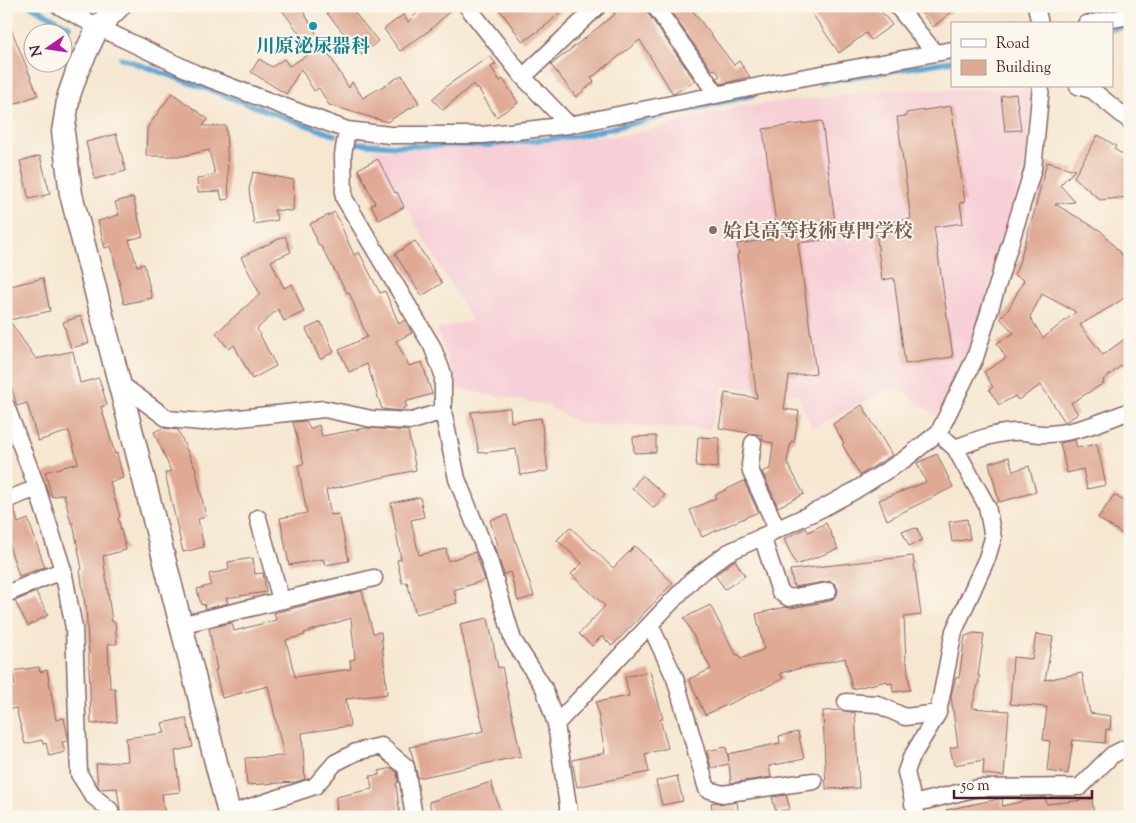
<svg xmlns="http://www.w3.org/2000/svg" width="1136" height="823" font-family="'Sorts Mill Goudy','Noto Serif JP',serif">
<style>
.built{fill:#f6cfd7}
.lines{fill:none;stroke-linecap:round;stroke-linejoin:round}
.stream{stroke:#5fa7d6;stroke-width:5.5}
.building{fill:#dfa994;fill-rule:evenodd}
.street-casing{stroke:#866565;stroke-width:19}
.secondary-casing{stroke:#866565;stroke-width:25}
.street{stroke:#fff;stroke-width:16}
.secondary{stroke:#fff;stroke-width:22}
.culture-dot{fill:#0f9aa8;stroke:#fbf7ec;stroke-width:2}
.education-dot{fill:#8d6e63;stroke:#fbf7ec;stroke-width:2}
.labels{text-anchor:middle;stroke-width:4;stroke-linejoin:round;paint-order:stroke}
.culture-label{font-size:19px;font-weight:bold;fill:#0d838f;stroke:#fbf7ec}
.education-label{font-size:19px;font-weight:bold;fill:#785e54;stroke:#fbf7ec;text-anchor:start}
</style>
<rect width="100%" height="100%" fill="#fbf7ec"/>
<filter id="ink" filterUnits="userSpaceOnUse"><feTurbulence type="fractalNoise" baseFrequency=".02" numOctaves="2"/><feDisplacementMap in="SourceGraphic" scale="10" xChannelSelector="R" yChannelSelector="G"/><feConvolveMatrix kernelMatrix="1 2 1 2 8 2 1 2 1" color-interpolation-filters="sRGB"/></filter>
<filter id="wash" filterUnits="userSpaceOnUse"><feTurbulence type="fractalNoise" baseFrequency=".0096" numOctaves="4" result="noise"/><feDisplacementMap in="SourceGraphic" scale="20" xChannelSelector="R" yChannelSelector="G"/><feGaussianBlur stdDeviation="1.12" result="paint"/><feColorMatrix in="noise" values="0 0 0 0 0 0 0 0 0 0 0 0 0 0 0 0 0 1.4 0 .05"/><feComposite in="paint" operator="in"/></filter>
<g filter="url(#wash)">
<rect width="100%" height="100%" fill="#f6e7d1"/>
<!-- built -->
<path class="built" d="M1033,89L1024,167L974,341L954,390L936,416L895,386L812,429L798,395L723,386L710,429L579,424L548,405L458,389L437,329L472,321L373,150L475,148L627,135L744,106L892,90Z"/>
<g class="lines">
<!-- stream -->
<path class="stream" d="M31,6L70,27
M1112,29L1130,26
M121,58L334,135
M821,82L952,61
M354,143L397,146L488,145L578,136L753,95"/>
</g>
<g id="blocks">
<!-- building -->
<path class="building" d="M279,6H300L349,88L352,82L363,98L402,75L419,103L387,122L329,105L319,88L314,91L301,69L286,94L251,72L259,59L272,67L284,59L289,66L313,52Z
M321,6H349L378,41L362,55Z
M424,6H455L430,30L400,51L384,29L403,15L408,22Z
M497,6H566L549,23L523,42Z
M610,6H645L647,12L695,81L673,94L640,40L591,78L594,82L576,97L551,65L615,14Z
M667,6H689L734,65L739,61L750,77L721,84L717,78L720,76L715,69L712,70Z
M807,6H877L892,25L871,40L866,33L839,53Z
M916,6H959L933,27Z
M7,19L38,95L12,105L6,91Z
M490,56L496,64L491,67L500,81L503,79L518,103L496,117L478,88L476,89L473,84L443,110L432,99L448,85Z
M172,93L208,119L203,126H226L229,199L222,200L220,191L198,192L197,179L215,174L209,150L183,156H146L147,128Z
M1016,94L1021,130L1005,131L1001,96Z
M951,106L965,202L960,203L963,223L934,227L953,357L905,364L894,278L882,280L875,224L911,219L897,117L907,116L906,113Z
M822,121L837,238L798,243L816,373L789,376L784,409L799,411L794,442L791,441L787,462L804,494L778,507L762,472L770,469L773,443L763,441L762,435L719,428L725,393L757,398L737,255L739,254L737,244L778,238L763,129Z
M116,134L126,171L95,179L86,142Z
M1098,135L1116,146L1114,149L1130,159V197L1100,200L1074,177Z
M40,156L50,194L29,199L20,161Z
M378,159L395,193L397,192L404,207L379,220L371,205L375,203L358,169Z
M1047,162L1075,170L1060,185L1075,202L1055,204L1101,231L1130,264V271L1124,276L1130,284V292L1120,301L1080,325L1103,355L1130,335V359L1103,380L1104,383L1071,403L1078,414L1065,422L1041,385L1018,400L1015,396L999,405L989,389L993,387L984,372L1006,358L997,343L1014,333L1000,318L1008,310L1024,280L1014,275L1018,266L1034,213ZM1042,294L1076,312L1043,338L1030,317Z
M253,172L294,180L293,211L274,210L278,220L254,224L249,190Z
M133,197L143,236L129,240L137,266L144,264L152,298L124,304L111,246L105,248L98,221L119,215L115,202Z
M335,212L354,255L359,252L380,293L385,291L399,324L405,320L412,333L396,341L409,366L422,362L432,394L405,402L407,407L403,408V411L382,409L367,364L349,372L339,350L367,337L349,292L347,293L321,246H319L310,224Z
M285,236L291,252L271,261L284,288L292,284L304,312L284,321L278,309L257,329L276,366L252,379L234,345L229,349L216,333L260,294L241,257Z
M415,241L442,283L422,296L395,254Z
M43,278L50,311L9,320L36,359L73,351L80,383L99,378L107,405L101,407L115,454L117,453L123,478L110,482L120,517L118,518L126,550L103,556L112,622H115L117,644H108L110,688H115L117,722L91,724L89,658L86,605H85L80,570L82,569L73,523H71L64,494L52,497L45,472L78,463L69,431L38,441L27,403L17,406L6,370V287Z
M81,316L89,343L71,348L63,322Z
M321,322L334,352L320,359L306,329Z
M862,405L892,455L860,475L842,444L844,443L833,424Z
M510,408L511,422L541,418L548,471L520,475L516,449L479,453L471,412Z
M306,421L310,429L319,425L322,436L366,428L408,431L416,470L326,490L331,515L339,514L349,561L325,565L323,559L289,565L280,518L307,513L298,465L304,464L293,422Z
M163,428L178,430L194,466H195L206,517L198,519L204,547L183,552L165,473L171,471L154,432Z
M656,436V452L634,453L633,437Z
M698,437L719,438L718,468L696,466Z
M1075,440L1077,448L1097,444L1106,485L1087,489L1083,469L1067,473L1060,443Z
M937,454L953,487L887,520L879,500L926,482L917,463Z
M1009,457L1013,471L1029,466L1036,492L999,502L989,463Z
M642,475L665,495L654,508L632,488Z
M744,481L758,512L702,537L690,510L716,498L715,495Z
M1114,495L1130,505V539L1098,518Z
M420,497L424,517L411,520L419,555L446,549L448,561L475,552L485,580L454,590L457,603L416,614L407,582L402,583L397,560L401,559L391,503Z
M14,508L18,523L28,519L45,567L19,576L6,536V510Z
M507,515L534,596L518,601L510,572L504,574L494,546L498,545L490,520Z
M967,519L970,539L952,542L949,522Z
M826,523L838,549L796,565L784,539L806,528L808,532Z
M570,527L613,568L635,546L673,583L612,646L602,636L592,646L579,634L605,606L571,574L582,563L557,540Z
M917,528L922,540L909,546L902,531Z
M913,556L921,615L904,617L906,662H907L910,690L893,692L892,683L888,684L887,681L852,689L845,658L780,673L783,679L705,715L689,679L711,669L684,618L710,605L736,655L738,654L741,659L764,649L756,614L785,607L791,608L830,601L837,595L838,589L835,584L831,581L794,587L790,570Z
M253,558L255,574L263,573L266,592L226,598L228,603L205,609L204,604L201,605L197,589L211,585L209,574L229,570L228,562Z
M735,560L745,576L725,589L715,575Z
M362,591L373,633L381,632L387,694L346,699L350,726L302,733L305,779L296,782L247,785L245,758L284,756L268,686L222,698L215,670H217L209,628L232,623L234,631L276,620L274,613ZM351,618L355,659L350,660L351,669L295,677L286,640L305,635L304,633Z
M36,592L48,615L28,626L15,601Z
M488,618L498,668L502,667L521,756L418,778L410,747L484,731L460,624Z
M974,633L984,634L978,676H980L972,708L1009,711L1004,776L983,774L984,760L954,765L950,748L958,746L951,697L956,677L959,678L965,636Z
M1036,634L1053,637L1045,680L1082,673L1090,713L1111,716L1110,730L1106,729L1105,743L1073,740L1068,774L1047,771L1050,741L1043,740L1047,707L1010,704L1013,657L1032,659Z
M39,667L40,672L47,670L56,720L64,718L68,737V741L62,742L65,752L49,756L46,743L43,744L42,740L25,744L16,708L6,710V687L15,685L12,671Z
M650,671L663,719H660L668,748L645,754L649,772L577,787L572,760L605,753L596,702L629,696L625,677Z
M841,710L855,713L859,788L826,789L823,711Z
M186,718L193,747L175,751L180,792L162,794L165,817H121L117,788L101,789L98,786L96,764L128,761L126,738L165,733L162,723Z
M798,732L804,759L769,766L771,777L731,783L729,764L711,768L707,751L726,747L729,761L728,754L780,743L779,736Z
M392,768L397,772L398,782L396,784L400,817H337L336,797L372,789L370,776L379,775V771Z
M677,776L683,801L662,805L656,781Z
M491,782L502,817H433L429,802Z
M786,795L790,809L776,812L772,797Z
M1045,797L1047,804L1092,799L1094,817H947L946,810L1003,798L1002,806Z
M715,802L723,804L737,802L739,817H713L711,803Z"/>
</g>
</g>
<g filter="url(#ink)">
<use href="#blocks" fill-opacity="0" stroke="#866565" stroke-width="1"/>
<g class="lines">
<!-- street casing -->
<g class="street-casing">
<path id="street" d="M59,6L98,27L199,75L347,130L390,135H483L569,125L784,81L952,50
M467,6L523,77L569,125
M655,6L717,95
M897,6L935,53
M1036,6L1040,24
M1086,24L1130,16
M523,77L598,6
M1078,86L1092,90L1130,121
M347,130L343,155L344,198L432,346L443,374V411L457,479L489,560L513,640L544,688L556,724
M119,383L168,419L202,422L324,409L372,419L412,421L443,411
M6,406L36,485L63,570L74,628L79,774L93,796L110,810L111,817
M947,441L955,448C974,441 994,433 1014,432C1026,431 1037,435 1049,434C1076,433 1104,421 1130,411
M753,443L750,465L751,472L777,529
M6,500L37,488
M258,518L281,600
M762,536L780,592L789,598L828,591
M6,594L63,570
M180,625L374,578
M650,625L675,678L707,789L722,794L814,781
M846,702L877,704L905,717L938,713
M913,804L978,788L1080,787L1112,755L1130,746
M229,814L315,786L335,763L356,752L381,746L406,767L414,817
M568,817V806L556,724L693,579L727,553L821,509L854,491L905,459L939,432L975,358L1033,169L1041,86
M917,817L906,772L911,758L938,713L954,631L987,558L993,538L987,506L955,448"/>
</g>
<!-- secondary casing -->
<g class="secondary-casing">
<path id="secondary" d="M119,6L98,27L78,69L69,95L63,132L71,194L230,817"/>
</g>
<!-- street -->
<use href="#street" class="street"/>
<!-- secondary -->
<use href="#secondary" class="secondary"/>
</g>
</g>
<!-- markers -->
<circle class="culture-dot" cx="313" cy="26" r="5"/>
<circle class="education-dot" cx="713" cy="230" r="5"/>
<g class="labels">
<!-- culture labels -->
<g class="culture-label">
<text x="313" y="52">川原泌尿器科</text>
</g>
<!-- education labels -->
<g class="education-label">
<text x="723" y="237">姶良高等技術専門学校</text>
</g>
</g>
<!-- margin -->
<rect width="1136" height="823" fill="none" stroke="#fbf7ec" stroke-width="25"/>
<!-- legend -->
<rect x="951" y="22" width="162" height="65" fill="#fbf7ec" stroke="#b4a19f"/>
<rect x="961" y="39" width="25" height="8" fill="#ffffff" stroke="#b4a19f"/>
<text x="996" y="48" font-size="15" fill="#4a1f2b">Road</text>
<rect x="961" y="60" width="25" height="15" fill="#dfa994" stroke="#b4a19f"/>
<text x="996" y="72" font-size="15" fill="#4a1f2b">Building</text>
<!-- north arrow -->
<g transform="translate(48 48) rotate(257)"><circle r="24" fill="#fbf7ec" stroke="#b4a19f"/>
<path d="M0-4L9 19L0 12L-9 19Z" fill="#b5179e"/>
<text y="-8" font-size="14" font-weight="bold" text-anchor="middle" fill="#4a1f2b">N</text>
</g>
<!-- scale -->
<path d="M954 790v8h138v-8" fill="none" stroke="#4a1f2b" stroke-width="2.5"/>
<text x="961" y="790" font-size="15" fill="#4a1f2b" stroke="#fbf7ec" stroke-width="4" paint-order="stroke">50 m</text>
</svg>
